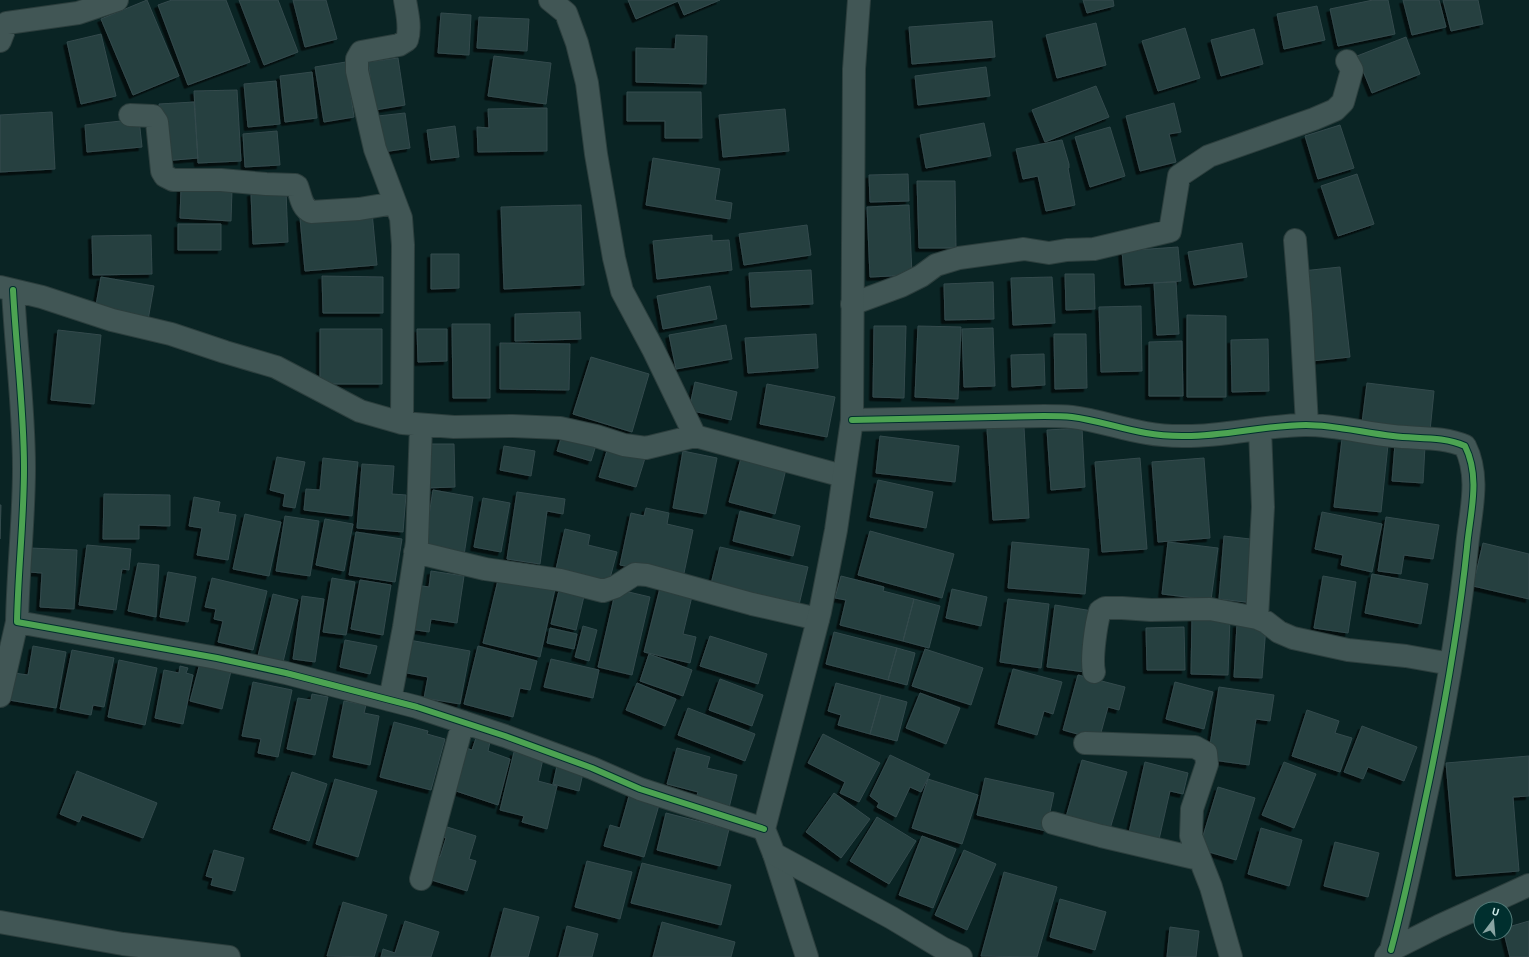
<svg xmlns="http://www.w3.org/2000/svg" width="1529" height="957" font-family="'Alegreya Sans',sans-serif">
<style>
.building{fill:#263f41;stroke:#344a4c;filter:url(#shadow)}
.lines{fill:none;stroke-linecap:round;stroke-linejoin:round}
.minor-casing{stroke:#2c3e3d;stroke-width:24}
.tertiary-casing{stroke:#2c3e3d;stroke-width:24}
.minor{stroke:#415655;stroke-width:22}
.tertiary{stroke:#415655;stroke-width:22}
.cycleway-casing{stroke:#002f2e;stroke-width:8}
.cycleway{stroke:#4ca352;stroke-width:6}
</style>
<defs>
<filter id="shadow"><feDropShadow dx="-3.5" dy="3.5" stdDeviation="0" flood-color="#0009"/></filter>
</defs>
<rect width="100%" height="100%" fill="#0a2424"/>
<!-- building -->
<path class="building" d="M147,0L179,76L133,95L101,19Z
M172,0H226L250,62L188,85L158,5Z
M239,0H278L298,52L264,65Z
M293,0H326L337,39L305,47Z
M628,0H720L684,15L678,1L636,19Z
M1083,0H1113L1114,6L1087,13Z
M1373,0H1388L1395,34L1338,46L1330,9Z
M1403,0H1439L1446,27L1412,35Z
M1443,0H1478L1483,24L1451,31Z
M1317,6L1325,40L1284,49L1277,14Z
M441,13L471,15L469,55L438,53Z
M479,17L529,19L527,51L477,48Z
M992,21L995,57L912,64L909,27Z
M1096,23L1106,65L1057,78L1046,35Z
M1185,28L1200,78L1158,91L1142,41Z
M1254,29L1263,64L1221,76L1211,40Z
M101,34L116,96L81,104L67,42Z
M676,35L707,36L706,84L636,82V48L675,49Z
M1406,37L1420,74L1372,93L1357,56Z
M494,56L551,63L546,104L488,96Z
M398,58L405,105L375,110L368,62Z
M346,62L354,117L324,122L315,67Z
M986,67L990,96L918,105L915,76Z
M312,72L317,118L285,122L280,76Z
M276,81L280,124L248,127L244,84Z
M1096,86L1109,117L1045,142L1032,110Z
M237,90L241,161L198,163L194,91Z
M627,92H701L702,138H665V121H627Z
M194,102L198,158L163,161L159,104Z
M1174,103L1181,132L1169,134L1176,162L1140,171L1126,116Z
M547,108V151L478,152L477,127L489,128L488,109Z
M785,109L789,151L723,157L719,115Z
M52,112L55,169L0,172V115Z
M405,113L410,148L383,152L378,116Z
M139,119L142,147L87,152L85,125Z
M984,123L991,156L926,168L920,135Z
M1340,125L1354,168L1318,179L1305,136Z
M455,126L459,157L431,160L427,130Z
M1110,127L1125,176L1090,187L1075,137Z
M277,131L280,165L245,167L243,134Z
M1062,140L1069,164V168H1068L1075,205L1046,211L1038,176L1023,179L1016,149Z
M653,158L720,169L715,200L732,203L730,219L646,205Z
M908,174L909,201L870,202L869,175Z
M1357,174L1374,224L1338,236L1321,186Z
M917,181H955L956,248H919Z
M181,188L232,190L231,221L180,218Z
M286,191L288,242L253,244L251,193Z
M581,205L584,285L504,289L501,207Z
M909,205L912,275L870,277L867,207Z
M372,212L377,265L305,271L300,218Z
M178,224H221V250H178Z
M807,225L811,255L744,265L739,234Z
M151,235L152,274L93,275L92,236Z
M712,235V241L729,240L732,270L657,279L653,241Z
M1242,243L1247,277L1194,285L1188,252Z
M1178,247L1181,281L1125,285L1122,251Z
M431,254H459V288L431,289Z
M1340,267L1350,357L1312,361L1302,271Z
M811,270L813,304L751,307L749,273Z
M1065,274H1094L1095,309L1066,310Z
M322,276L383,277V313H323Z
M101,277L154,286L148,320L95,311Z
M1052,277L1055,323L1013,325L1011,278Z
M993,282L994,319L945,320L944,284Z
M1176,282L1179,334L1157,335L1154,283Z
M710,286L717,319L663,329L657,296Z
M1141,306L1142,371L1101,372L1099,307Z
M580,312L581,339L515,341V314Z
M1187,315L1226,316V397H1187Z
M452,324H490V398H453Z
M726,325L732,359L676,369L669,335Z
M874,326H906L904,398L873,397Z
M918,326L961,327L958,399L915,397Z
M993,328L995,386L964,387L962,329Z
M320,329H382V384H320Z
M417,329H447V361L418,362Z
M58,330L101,335L94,404L51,400Z
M816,334L818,368L748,373L745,338Z
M1054,334H1086L1087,388L1055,389Z
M1268,339L1269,391L1232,392L1231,340Z
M1182,341L1183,396H1149V342Z
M500,343L570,344L569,390L500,389Z
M1044,354L1045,385L1012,387L1011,355Z
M591,357L649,374L632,432L573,414Z
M695,382L737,392L731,420L689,410Z
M1367,383L1434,391L1430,431L1362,423Z
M767,384L835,397L827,437L760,424Z
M1024,427L1029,518L993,520L987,429Z
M1082,428L1085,487L1051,490L1047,430Z
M563,432L597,442L591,461L557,451Z
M880,436L959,446L955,482L876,473Z
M1342,439L1388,445L1381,512L1334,507Z
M424,444H454L455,487L425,488Z
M609,444L646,455L636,487L599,477Z
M1395,444L1425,446L1423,483L1392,481Z
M504,446L535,451L531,476L500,470Z
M683,451L717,458L706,514L673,508Z
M277,457L305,462L295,508L283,506L285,494L270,490Z
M323,458L358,462L352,516L304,510L306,489L320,490Z
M741,458L786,469L775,514L729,502Z
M1140,458L1147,549L1102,552L1095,462Z
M1204,458L1210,538L1158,542L1152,462Z
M362,464L394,466L392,494L406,495L403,532L357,528Z
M878,480L933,492L926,528L870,517Z
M433,490L473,497L464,555L424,548Z
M517,492L565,499L563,514L547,511L540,564L507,559Z
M104,494L170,495V526L139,525V539H103Z
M194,497L220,502L218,512L236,515L228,560L197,555L202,528L189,526Z
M483,498L510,503L501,552L474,547Z
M0,505H1L0,539Z
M646,508L669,513L667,524L693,530L683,578L620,565L631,513L644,516Z
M740,511L800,526L793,556L733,541Z
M1322,512L1382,524L1372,572L1341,565L1343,555L1315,549Z
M245,514L281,522L269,576L233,569Z
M285,516L319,521L310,576L276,571Z
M1386,517L1439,525L1433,559L1404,555L1401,574L1378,571Z
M325,519L353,524L344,571L316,565Z
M565,529L590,535L588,545L617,552L609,582L556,569Z
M870,531L954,554L942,598L858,575Z
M356,532L402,539L395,582L349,575Z
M1224,536L1259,540L1254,603L1219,599Z
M1012,542L1089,549L1085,594L1008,588Z
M1168,542L1218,548L1211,600L1162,594Z
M1483,543L1529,554V599L1473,586Z
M87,545L131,549L129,570L122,569L116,610L79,605Z
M720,547L808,567L798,609L710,588Z
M30,548L77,550L74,609L40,607L42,573L29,572Z
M138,563L159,565L156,617L128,611Z
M431,571L464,576L457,623L431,619L429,632L410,629L416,585L429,587Z
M168,572L196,577L188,622L160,617Z
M1372,574L1428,584L1421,624L1365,613Z
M499,576L555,589L540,657L483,643Z
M841,576L884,587L883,591L914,599L903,641L840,625L846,600L835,598Z
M1323,576L1356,582L1348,633L1314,628Z
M212,578L267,591L253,650L218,642L223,621L214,619L216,609L205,607Z
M332,578L355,582L346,635L323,632Z
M360,580L391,585L383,635L351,629Z
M661,584L693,592L683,634L696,637L690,663L644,652Z
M560,586L585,592L576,630L551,624Z
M616,589L650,597L632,675L598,667Z
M952,589L987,597L981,626L946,618Z
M273,594L298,600L283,662L258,656Z
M302,596L324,599L315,662L293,659Z
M914,599L940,606L929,648L903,641Z
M1008,599L1049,604L1041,668L1000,662Z
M1055,605L1093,611L1085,672L1047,667Z
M1192,617L1230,618L1228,675L1191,674Z
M1237,624L1266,626L1262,678L1234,677Z
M583,626L597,630L589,661L575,657Z
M1184,627L1185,670H1147L1146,628Z
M550,628L577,634L574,649L547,643Z
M834,632L897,648L888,680L826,664Z
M710,636L767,654L758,684L700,666Z
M345,640L377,646L370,674L340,667Z
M409,640L470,651L460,704L424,698L428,677L402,672Z
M33,646L66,652L56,708L9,700L14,673L28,675Z
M478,646L537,661L530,690L520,688L513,717L464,704Z
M897,648L915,653L907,685L888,680Z
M925,649L983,668L971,705L912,686Z
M72,650L114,658L104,707L93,705L91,715L60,709Z
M649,654L692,670L683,696L640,681Z
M551,659L599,670L593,698L544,687Z
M119,660L157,668L145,725L108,717Z
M200,663L231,671L222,709L190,701Z
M180,666L188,668L186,673L193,675L183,724L155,718L164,670L179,673Z
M1013,669L1062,682L1053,714L1044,711L1037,735L998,724Z
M1078,675L1125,687L1119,710L1108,707L1099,740L1063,730Z
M720,679L763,695L752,726L709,710Z
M253,682L292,690L278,757L258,753L261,739L242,736Z
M1175,682L1213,692L1204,729L1166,719Z
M637,683L676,699L665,726L626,710Z
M836,683L881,695L870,734L838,725L841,715L828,711Z
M1219,687L1274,695L1270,721L1256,719L1249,765L1213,760L1215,746L1210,745Z
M920,693L960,708L946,744L906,728Z
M312,694L328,697L315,755L287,749L298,698L311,700Z
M881,695L907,702L897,741L870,734Z
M344,701L366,705L364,713L379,716L370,765L333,757Z
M688,708L755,734L745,761L678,735Z
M1307,710L1339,721L1335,733L1352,738L1340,772L1292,756Z
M394,722L428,731L427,734L445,739L431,790L380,777Z
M1362,726L1417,747L1404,781L1368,767L1363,779L1344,772Z
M823,734L880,763L859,802L840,793L845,782L808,763Z
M476,738L490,742L488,751L510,759L498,805L450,789L466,748L472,750Z
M677,748L710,757L707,768L737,775L729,808L696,799L698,792L667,784Z
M514,752L543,759L538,781L557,786L547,829L522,822L524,816L500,810Z
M890,755L930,774L921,792L910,787L896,817L877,807L879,803L870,796Z
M1529,756V796L1513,797L1519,871L1456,876L1446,763Z
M1082,760L1127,772L1110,829L1066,817Z
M1145,762L1188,773L1183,794L1170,791L1158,844L1128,837Z
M1284,762L1316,774L1294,828L1262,815Z
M557,766L583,773L579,791L553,784Z
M77,771L157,803L143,838L82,815L79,822L60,814Z
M292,772L327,784L309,841L273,829Z
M985,778L1054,793L1046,831L977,815Z
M335,779L377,791L358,857L316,844Z
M928,779L978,795L962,844L912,828Z
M1218,787L1255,798L1236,860L1199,849Z
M631,789L661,798L644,857L604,846L610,825L620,828Z
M834,793L870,819L841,858L806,832Z
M666,813L729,829L720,866L657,850Z
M877,817L916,841L889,884L850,861Z
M444,826L476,836L469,859L476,861L467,891L425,878L432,854L440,857L446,838L441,836Z
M1261,828L1302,840L1289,886L1248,874Z
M922,836L956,849L933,908L899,895Z
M1335,842L1379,853L1368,897L1324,886Z
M214,850L244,858L235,891L211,885L213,878L206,876Z
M964,850L996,864L967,930L935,915Z
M587,861L632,872L620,919L575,907Z
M642,863L731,885L721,925L631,903Z
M1004,872L1057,887L1037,957L981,956Z
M1060,899L1106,912L1095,950L1050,937Z
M343,902L387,915L374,957L327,956Z
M504,908L539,917L528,957H491Z
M405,921L439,932L431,957H381L383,949L395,953Z
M1529,921V957H1510L1504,933H1505V928Z
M662,922L735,942L731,957H653Z
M567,926L598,934L592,957H559Z
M1170,927L1199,931L1196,957H1167Z"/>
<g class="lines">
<!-- minor casing -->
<g class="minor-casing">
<path id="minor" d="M550,0L566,13L577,43L587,83L596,154L614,258L622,291L653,349L695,436L843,476
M0,41L7,23L78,13L117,0
M130,115L153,116L157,122L162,171L165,176L173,180H221L266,184L295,185L297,186C301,196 301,207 311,212L359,209L395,203
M1295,240L1301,314L1307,425
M0,287L42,297L112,320L171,334L225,352L276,367L360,411L402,423L454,427L513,426L560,428L596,436L624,445L646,448L695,436
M13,290C16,349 24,408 24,468C24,519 18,571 17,622L217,658L286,673L417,707L505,736L592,768L640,789L764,829
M852,304L901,286L921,276L936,265L959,258L1024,249L1049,253L1067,250L1094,249L1170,231L1179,176L1209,156L1314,119L1335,110L1343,102L1352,70L1347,61
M852,420L1044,416C1053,416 1063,416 1072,417C1097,420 1121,429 1146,433C1157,435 1170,436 1182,436C1224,437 1264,425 1306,425C1335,425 1364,433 1393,436C1417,439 1443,436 1465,446C1481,478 1470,513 1467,547C1459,626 1445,704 1429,782C1417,838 1406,894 1391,950
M402,423L403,245L401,218L375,149L357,71V59L361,52L399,45L407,40C411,27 407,13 405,0
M415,552L485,569L560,580L603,591L615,587L635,574L647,575L752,604L818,619
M1257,618L1263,507L1260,429
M1094,672C1091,659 1096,624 1100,611L1105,608H1122L1151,610L1210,609L1257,618L1266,622L1279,632L1293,638L1348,650L1406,656L1451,664
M0,696L17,622
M390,700L404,627L417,542L421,425
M1085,743L1195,747L1206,753L1207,764L1192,809L1191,836L1211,887L1231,957
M1053,823L1101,836L1199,859
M774,854L807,957
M421,879L463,722
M0,922L123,944L229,957
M1386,957L1391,950L1439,926L1529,885"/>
</g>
<!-- tertiary casing -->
<g class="tertiary-casing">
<path id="tertiary" d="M859,0L854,69L852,420L836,530L820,612L764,829L774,854L892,918L942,948L961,957"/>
</g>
<!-- minor -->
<use href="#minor" class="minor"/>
<!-- tertiary -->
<use href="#tertiary" class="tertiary"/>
<!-- cycleway casing -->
<g class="cycleway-casing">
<path id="cycleway" d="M13,290C16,349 24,408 24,468C24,519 18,571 17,622L217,658L286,673L417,707L505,736L592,768L640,789L764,829
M852,420L1044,416C1053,416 1063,416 1072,417C1097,420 1121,429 1146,433C1157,435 1170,436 1182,436C1224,437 1264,425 1306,425C1335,425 1364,433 1393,436C1417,439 1443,436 1465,446C1481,478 1470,513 1467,547C1459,626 1445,704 1429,782C1417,838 1406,894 1391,950"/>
</g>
<!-- cycleway -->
<use href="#cycleway" class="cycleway"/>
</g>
<!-- north arrow -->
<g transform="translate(1493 921) rotate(16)"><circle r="19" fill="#002f2e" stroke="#527a78"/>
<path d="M0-3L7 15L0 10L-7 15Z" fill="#89a5a3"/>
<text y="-6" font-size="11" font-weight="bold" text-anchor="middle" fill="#cdeae8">U</text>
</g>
</svg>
